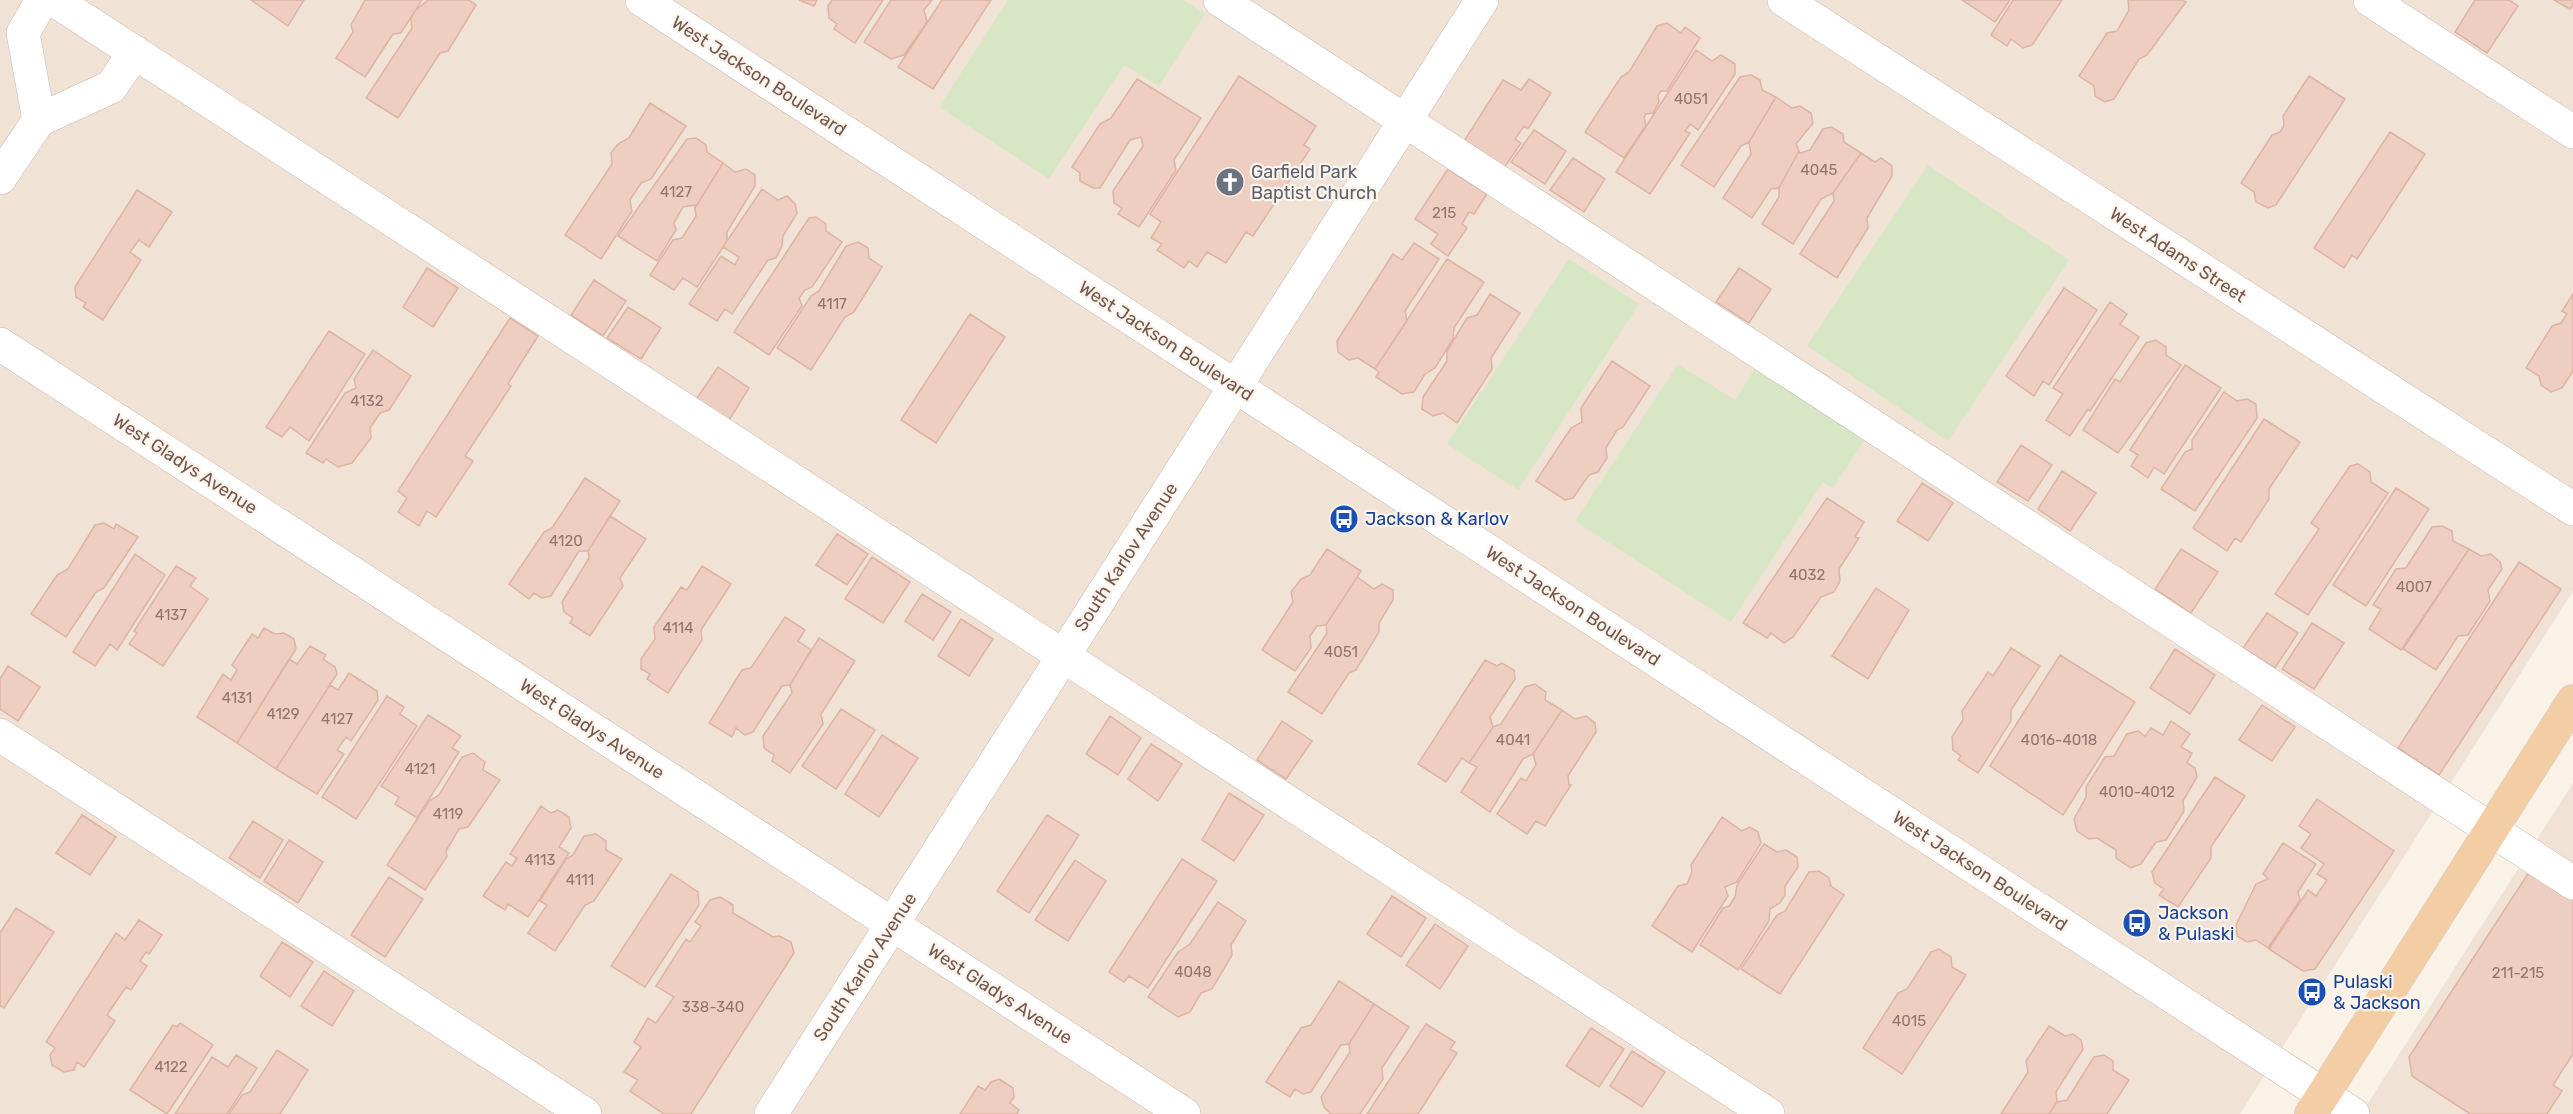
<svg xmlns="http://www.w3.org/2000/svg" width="2573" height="1114" font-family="Rubik,sans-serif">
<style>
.residential{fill:#f1e2d6}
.green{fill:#d7e7c6}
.building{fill:#edcec1;stroke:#deb4a3;stroke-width:1.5}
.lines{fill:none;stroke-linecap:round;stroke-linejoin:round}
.minor-casing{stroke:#cbb8ae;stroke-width:34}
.major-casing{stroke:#d7d0cd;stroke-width:34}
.minor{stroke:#fff;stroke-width:33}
.major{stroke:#f3cea5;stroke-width:33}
.labels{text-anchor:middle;stroke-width:4.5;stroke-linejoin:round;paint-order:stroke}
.number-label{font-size:15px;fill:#90756b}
.street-label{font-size:18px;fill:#71574e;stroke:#fdf5ed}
.worship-label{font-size:18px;fill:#5b616d;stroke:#fdf5ed;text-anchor:start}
.transit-label{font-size:18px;fill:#164399;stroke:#fdf5ed;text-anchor:start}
</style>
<rect width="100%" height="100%" fill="#faf1e7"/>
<!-- residential -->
<path class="residential" d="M0,0H2573V591L2240,1114H0Z
M2573,783V1114H2361Z"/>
<!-- green -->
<path class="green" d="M1008,0H1183L1205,14L1159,86L1124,65L1049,179L939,107Z
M1928,165L2069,260L1948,441L1807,346Z
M1569,259L1639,304L1518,490L1447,444Z
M1678,364L1735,400L1756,367L1865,439L1833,488L1823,482L1731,622L1575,521Z"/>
<!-- building -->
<path class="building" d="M251,0H304L288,26Z
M365,0H422L401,33L393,34L365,77L336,58L353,32L351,25Z
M428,0H469L476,5L448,51L440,53L398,118L366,98L412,28L411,19L415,11Z
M799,0H817L814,6Z
M832,0H883L855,43L834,29L837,24L829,18L828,6Z
M891,0H932L924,10L927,22L904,55L891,59L864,42Z
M942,0H991L933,89L898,67Z
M1962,0H2010L1995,22Z
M2013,0H2062L2032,45L2023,48L2011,39L2007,46L1991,35Z
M2182,0L2186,2L2147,55L2139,59L2114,99L2105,102L2095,96L2094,86L2079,76L2107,33L2117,31L2129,10L2128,0Z
M2475,0H2509L2518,6L2487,53L2455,32Z
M2554,0H2573V5L2570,9Z
M1667,23L1681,33L1685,27L1700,38L1667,91H1661L1658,95L1659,102L1653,113L1646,114L1644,117L1646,125L1624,158L1585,132L1621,77L1629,72L1657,26Z
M1696,50L1712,61L1721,55L1735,64V74L1698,130L1690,124L1685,131L1690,133L1650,194L1616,172Z
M1751,75L1760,80L1762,90L1776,97L1749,142L1741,146L1714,187L1681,165L1740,77Z
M1239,76L1316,126L1304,145L1310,149L1253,236L1246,232L1226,263L1207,252L1197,267L1189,261L1184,268L1157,250L1162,244L1151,238L1161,222L1150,214Z
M2309,76L2345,99L2276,205L2268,208L2256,202L2254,192L2241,183L2272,135L2280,132L2284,125L2283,116Z
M1137,79L1201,118L1174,160L1176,170L1139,227L1118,214L1122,208L1114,203L1113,191L1143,146L1141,137L1130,140L1100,188H1093L1080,181V173L1072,167L1100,124L1111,118Z
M1529,79L1551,93L1528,129L1524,126L1515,139L1521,143L1504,168L1464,141L1503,80L1521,90Z
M1776,97L1792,108L1800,106L1811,113L1813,123L1796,144L1799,151L1779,188L1771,189L1752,218L1723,198L1751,154L1749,142Z
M650,103L686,126L651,179L641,183L630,200L632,211L601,259L565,235L612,164L611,153L618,144L629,138Z
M1831,127L1843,134L1844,142L1861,153L1833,193L1821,199L1793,244L1762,224L1779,197V188L1799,151L1800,153L1810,150L1823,129Z
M1534,130L1566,151L1545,184L1511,162Z
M2390,132L2425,154L2357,259L2352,255L2344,268L2314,248Z
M696,138L706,145L707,152L723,163L695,208V205L683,207L674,223L676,230L657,261L618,236L687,139Z
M1861,153L1875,162L1881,158L1892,166V176L1867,218L1868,228L1837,278L1800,254L1834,201L1833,193Z
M1573,158L1605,179L1584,212L1550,190Z
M723,163L735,172L746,169L755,175V186L727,232V241L697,287L683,278L674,290L650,275L673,240L682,238L696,216L695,208Z
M1448,169L1487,194L1474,214L1469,212L1462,224L1467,228L1448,256L1431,244L1438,234L1415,219Z
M762,189L778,200L787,196L795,204L797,213L783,236L782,246L776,258L768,260L732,314L725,309L717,321L689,304L721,256L735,265L739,257L723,247Z
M137,190L172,212L149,247L139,240L130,252L141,260L103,320L83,307L86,303L76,297L75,287Z
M816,217L826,224V231L842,242L812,287L805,290L799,298L802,306L769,355L734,332L809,218Z
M858,242L868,248L869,258L882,267L854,312L845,317L811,370L777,348L811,296L819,291L846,246Z
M1414,243L1439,259L1405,311L1407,321L1375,369L1358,358L1349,360L1338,352L1337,341L1393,254L1402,260Z
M1447,259L1484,282L1454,328L1453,339L1435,368L1425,374L1414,392L1402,394L1376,377L1379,372L1375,369Z
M427,268L458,288L433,327L403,307Z
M1739,268L1771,289L1749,323L1716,302Z
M594,280L626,301L603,336L571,315Z
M2064,288L2097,310L2049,385L2043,381L2034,396L2006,376Z
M1490,294L1520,313L1491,358L1492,369L1457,423L1443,413L1433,416L1422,409L1423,397L1447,361V351L1467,318L1477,315Z
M2573,294V371L2562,388L2551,392L2541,385L2539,376L2526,368L2552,326L2561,323L2567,314L2562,311Z
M2110,302L2127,314L2120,324L2139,337L2090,411L2088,409L2070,436L2046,420L2063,394L2053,388Z
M628,307L661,328L641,359L607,338Z
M970,314L1005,337L936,443L901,420Z
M510,318L538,336L508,384L511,386L465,456L473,461L436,517L427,511L419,526L398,512L407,498L398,491Z
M329,331L365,354L309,441L290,427L282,437L266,427Z
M2156,340L2166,347V355L2181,365L2118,453L2083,430L2115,379L2120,382L2146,343Z
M373,350L411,376L389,410L380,413L370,428L371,438L352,463L338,467L326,459L323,463L306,453L345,393L356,388L354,379Z
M1612,361L1650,386L1623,427L1617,430L1606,448L1607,458L1598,472L1589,475L1573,498L1565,500L1536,481L1571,428L1582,422L1581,408Z
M2185,365L2221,388L2164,474L2154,467L2148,478L2131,466L2138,455L2130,450Z
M718,367L749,388L728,422L695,401Z
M2224,392L2237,401L2247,399L2256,404L2257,418L2195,511L2161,489L2185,452L2192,449V440Z
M2264,419L2300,442L2269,489V499L2241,542L2235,538L2227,551L2193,528Z
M2021,445L2052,465L2028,501L1997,482Z
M2358,464L2370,472L2371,482L2388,493L2308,615L2275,594L2319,529L2311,523L2350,466Z
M2062,471L2096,493L2070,531L2038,509Z
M585,478L620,501L588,551H579L551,596L542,598L534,593L529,599L509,584L544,532L552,528Z
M1922,483L1953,503L1928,541L1897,521Z
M2396,488L2429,509L2366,606L2333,585Z
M1827,498L1864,522L1855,537L1859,538L1839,569L1840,581L1834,592L1821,597L1793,637L1784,643L1771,633L1767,638L1743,623Z
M610,516L646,539L620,578L623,586L590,636L570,623L573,618L564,612L562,602L589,558L588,551Z
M104,523L114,529L116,524L138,537L104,588L96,592L66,637L31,614L57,575L68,569L95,525Z
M2442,526L2452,531L2453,541L2469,549L2401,650L2369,629L2381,609L2373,605L2396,569L2406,568L2432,527Z
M837,534L868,554L847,585L816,565Z
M1327,549L1361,571L1326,625L1317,626L1310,636L1311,648L1295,671L1262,650L1293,602L1291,592L1301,579L1310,575Z
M2181,549L2218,572L2191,613L2155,589Z
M2469,549L2481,556L2491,554L2500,562L2502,569L2488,590L2490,601L2468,635L2458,636L2436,670L2403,649Z
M135,554L165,575L117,650L110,644L95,666L73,652Z
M872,557L910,582L883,623L845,599Z
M2519,562L2561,589L2439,775L2398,748Z
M176,566L196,578L190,586L208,599L163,666L129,644L137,633L134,631Z
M702,566L731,584L701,630L702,640L668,693L647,679L650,674L641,669V659L655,639L654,627L681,587L687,590Z
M1357,577L1374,589L1382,584L1393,590V600L1379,623V632L1356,670L1349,673L1322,714L1288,692L1327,633L1326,625Z
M1876,588L1909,610L1868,679L1832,656Z
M922,594L951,612L933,640L905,621Z
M2267,613L2298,633L2275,668L2243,648Z
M785,617L805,630L798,641L811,650L790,685L782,686L753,732L745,735L736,728L732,737L709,723L742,670L751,668Z
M961,619L993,639L969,676L938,656Z
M2312,623L2344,643L2314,689L2282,669Z
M264,628L275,634L284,633L294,639L296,649L237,743L197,717L223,674L231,680L237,670L232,665L252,634L258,638Z
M819,638L855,661L821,714L823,724L790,773L772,761L774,755L764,748L763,736L792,693L790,685Z
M310,646L326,655L323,659L335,667L337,674L276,769L237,743L289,659L297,664Z
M2011,648L2040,666L2011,710V721L1978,773L1958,760L1961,756L1953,750L1952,737L1963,720L1962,711L1988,672L1993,676Z
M2175,649L2215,675L2190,714L2150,688Z
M2060,655L2135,702L2063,815L1990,766Z
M1485,660L1497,666L1502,663L1514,670L1515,679L1490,717L1493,727L1469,763L1462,758L1446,782L1418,764Z
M8,666L40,687L18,721L0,709V679Z
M349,673L377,691L378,700L351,741L346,737L337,750L344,754L317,794L276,769L330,685L338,690Z
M1535,684L1546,692L1545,700L1562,710L1533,754L1523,759L1490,812L1461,792L1477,767L1469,763L1493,727L1501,724L1525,687Z
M387,696L404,707L400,714L417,726L356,819L322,797Z
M2262,705L2295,727L2272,761L2239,740Z
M841,709L875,730L836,789L802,766Z
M1562,710L1575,719L1586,716L1595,723L1596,732L1568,776L1569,785H1571L1545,826L1536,821L1527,834L1497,814L1521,778L1526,781L1536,765L1533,754Z
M428,715L461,736L452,748L459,752L417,818L395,804L399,797L381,786Z
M1110,716L1141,738L1118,775L1086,754Z
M1282,721L1312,741L1286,779L1257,760Z
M2171,721L2190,734L2181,747L2192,753L2187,763L2195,768L2197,777L2183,801L2184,811L2166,840L2156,842L2141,864L2131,868L2116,858V850L2097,838L2089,839L2077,831L2074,819L2086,797V787L2105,757L2114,756L2127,734L2138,731L2145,736L2151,728L2163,735Z
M882,735L918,758L879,817L845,794Z
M1151,744L1182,764L1158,801L1128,779Z
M473,753L485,762L483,770L500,780L468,827L459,829L446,851L447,856L425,890L387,865L429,801L439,795L462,757Z
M2215,777L2245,796L2211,847V858L2178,907L2159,895L2164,889L2155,883L2152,872Z
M1229,793L1264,815L1234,861L1202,840Z
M2317,799L2394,851L2315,969L2303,971L2269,949L2308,890L2316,896L2327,880L2317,874L2324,864L2301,848L2311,834L2299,826Z
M541,806L551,813L558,810L569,817L571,828L559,847L569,853L528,917L508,904L505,910L483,896L506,862L512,866L517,858L510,854Z
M82,815L116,837L90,875L56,853Z
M1047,815L1079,835L1029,913L997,891Z
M1722,817L1742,831L1750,827L1758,832L1761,843L1737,882L1725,887L1728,896L1692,952L1652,926L1678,886L1687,884L1692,872L1691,865Z
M253,821L283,840L260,878L229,858Z
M596,834L606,841V850L622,859L594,901L585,905L555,951L528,933L547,905L540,901L566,859L573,855L584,836Z
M289,840L323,862L298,903L264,881Z
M2283,843L2316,864L2298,892L2300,900L2268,948L2256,940L2247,942L2237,936L2236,925L2256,884L2268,879L2263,874Z
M1764,844L1777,852L1786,850L1797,857L1798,867L1785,886V895L1780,903L1770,909L1769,921L1738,970L1700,945L1723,908L1729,906L1735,897L1737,885Z
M1182,859L1217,881L1148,988L1129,976L1124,982L1109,972Z
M1075,860L1106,881L1068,941L1035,920Z
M1819,871L1829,878L1831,886L1844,895L1780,994L1741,969L1777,915L1785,911L1809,872Z
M2529,872L2573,900V1054L2553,1085L2562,1091L2547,1114H2470L2412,1076L2409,1057Z
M671,874L698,892L699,905L645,987L611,966Z
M389,877L423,899L385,957L351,935Z
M1392,896L1426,918L1401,957L1367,934Z
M720,897L733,905V913L773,937L779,936L791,942L794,953L691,1114H664L630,1091L638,1080L624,1072L641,1047L634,1042L648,1018L656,1023L674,997L656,986L686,939L690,942L701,926L695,922L710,900Z
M1218,902L1246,921L1231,945L1232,955L1212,989L1201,993L1190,1012L1178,1017L1148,997L1178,952L1190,944Z
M16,908L54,932L4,1008L0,1006V933Z
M139,920L162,935L149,954L146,952L140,961L147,966L131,990L126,987L107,1015L115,1021L84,1067L77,1062L74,1070L64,1072L52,1065L50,1055L55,1048L46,1042L116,933L125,940Z
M1435,924L1468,946L1440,989L1406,965Z
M282,942L313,962L290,997L260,976Z
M1939,949L1951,957L1952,967L1966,975L1902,1074L1863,1048L1898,993L1907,989L1931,952Z
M324,971L354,991L332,1026L301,1006Z
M1339,981L1374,1004L1349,1044L1341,1045L1311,1092L1303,1094L1295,1089L1290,1097L1266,1082L1301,1028L1311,1025Z
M1374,1004L1409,1027L1382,1068L1383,1079L1360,1114H1331L1324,1107L1321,1097L1350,1052L1349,1044Z
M180,1023L213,1045L167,1114L130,1090L173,1025L177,1027Z
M1426,1024L1455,1042L1450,1049L1457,1053L1418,1114H1367Z
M2049,1026L2065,1036L2073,1034L2081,1040L2083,1049L2056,1092L2057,1102L2049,1114H2001L2028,1072L2026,1061Z
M1591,1028L1624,1049L1599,1087L1566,1066Z
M277,1050L308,1070L280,1114H229L242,1095L250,1092Z
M1632,1051L1665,1072L1642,1107L1610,1086Z
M236,1055L257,1068L227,1114H175L212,1057L228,1067Z
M2104,1055L2113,1061V1070L2129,1080L2107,1114H2049L2057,1102L2067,1100L2094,1057Z
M999,1079L1013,1088L1014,1097L1010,1103L1019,1110L1017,1114H960L978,1086L985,1090L991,1082Z"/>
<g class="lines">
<!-- minor casing -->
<g class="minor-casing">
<path id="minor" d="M42,0L23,33L39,120L111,87L135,52
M54,0L1768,1114
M642,0L2353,1114
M1220,0L2573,883
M1784,0L2573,509
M2370,0L2573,132
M0,178L39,120
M0,344L1184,1114
M0,735L585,1114
M771,1114L1482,0"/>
</g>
<!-- major casing -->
<g class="major-casing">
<path id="major" d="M2311,1114L2573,701"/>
</g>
<!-- minor -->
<use href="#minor" class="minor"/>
<!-- major -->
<use href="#major" class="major"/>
</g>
<!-- icons -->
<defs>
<g id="church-disc" transform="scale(1.5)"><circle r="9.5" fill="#6b7280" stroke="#fdf5ed"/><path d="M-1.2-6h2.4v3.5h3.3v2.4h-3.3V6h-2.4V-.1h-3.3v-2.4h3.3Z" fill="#fff"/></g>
<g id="bus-disc" transform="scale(1.5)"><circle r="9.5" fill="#1a4fb4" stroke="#fdf5ed"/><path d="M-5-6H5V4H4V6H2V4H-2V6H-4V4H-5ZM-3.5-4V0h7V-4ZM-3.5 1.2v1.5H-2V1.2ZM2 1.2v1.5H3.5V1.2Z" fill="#fff"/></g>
</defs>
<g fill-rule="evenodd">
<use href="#church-disc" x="1230" y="182"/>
<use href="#bus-disc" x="1344" y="519"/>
<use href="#bus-disc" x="2137" y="923"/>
<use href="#bus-disc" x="2312" y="992"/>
</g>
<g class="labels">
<!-- number labels -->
<g class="number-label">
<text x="1691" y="104">4051</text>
<text x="1819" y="175">4045</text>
<text x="676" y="197">4127</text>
<text x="1444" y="218">215</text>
<text x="832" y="309">4117</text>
<text x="367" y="406">4132</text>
<text x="566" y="546">4120</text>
<text x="1807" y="580">4032</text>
<text x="2414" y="592">4007</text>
<text x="171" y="620">4137</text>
<text x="678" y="633">4114</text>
<text x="1341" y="657">4051</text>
<text x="237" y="703">4131</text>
<text x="283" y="719">4129</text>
<text x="337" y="724">4127</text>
<text x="1513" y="745">4041</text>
<text x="2059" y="745">4016-4018</text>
<text x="420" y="774">4121</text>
<text x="2137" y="797">4010-4012</text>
<text x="448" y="819">4119</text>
<text x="540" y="865">4113</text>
<text x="580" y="885">4111</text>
<text x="1193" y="977">4048</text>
<text x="2518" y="978">211-215</text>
<text x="713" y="1012">338-340</text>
<text x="1909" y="1026">4015</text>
<text x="171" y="1072">4122</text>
</g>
<!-- street labels -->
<g class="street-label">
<text transform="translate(759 76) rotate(33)" y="6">West Jackson Boulevard</text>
<text transform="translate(2178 255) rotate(33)" y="6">West Adams Street</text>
<text transform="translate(1166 341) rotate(33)" y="6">West Jackson Boulevard</text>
<text transform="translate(185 464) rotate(33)" y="6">West Gladys Avenue</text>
<text transform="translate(1126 557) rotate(-57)" y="6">South Karlov Avenue</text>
<text transform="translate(1573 606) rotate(33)" y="6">West Jackson Boulevard</text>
<text transform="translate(592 729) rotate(33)" y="6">West Gladys Avenue</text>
<text transform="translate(1980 871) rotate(33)" y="6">West Jackson Boulevard</text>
<text transform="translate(865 967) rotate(-57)" y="6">South Karlov Avenue</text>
<text transform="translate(1000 994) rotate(33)" y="6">West Gladys Avenue</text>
</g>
<!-- worship labels -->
<g class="worship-label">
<text x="1251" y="178">Garfield Park<tspan x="1251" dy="21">Baptist Church</tspan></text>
</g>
<!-- transit labels -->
<g class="transit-label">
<text x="1365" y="525">Jackson &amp; Karlov</text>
<text x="2158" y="919">Jackson<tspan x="2158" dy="21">&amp; Pulaski</tspan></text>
<text x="2333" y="988">Pulaski<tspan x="2333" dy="21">&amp; Jackson</tspan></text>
</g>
</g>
</svg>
